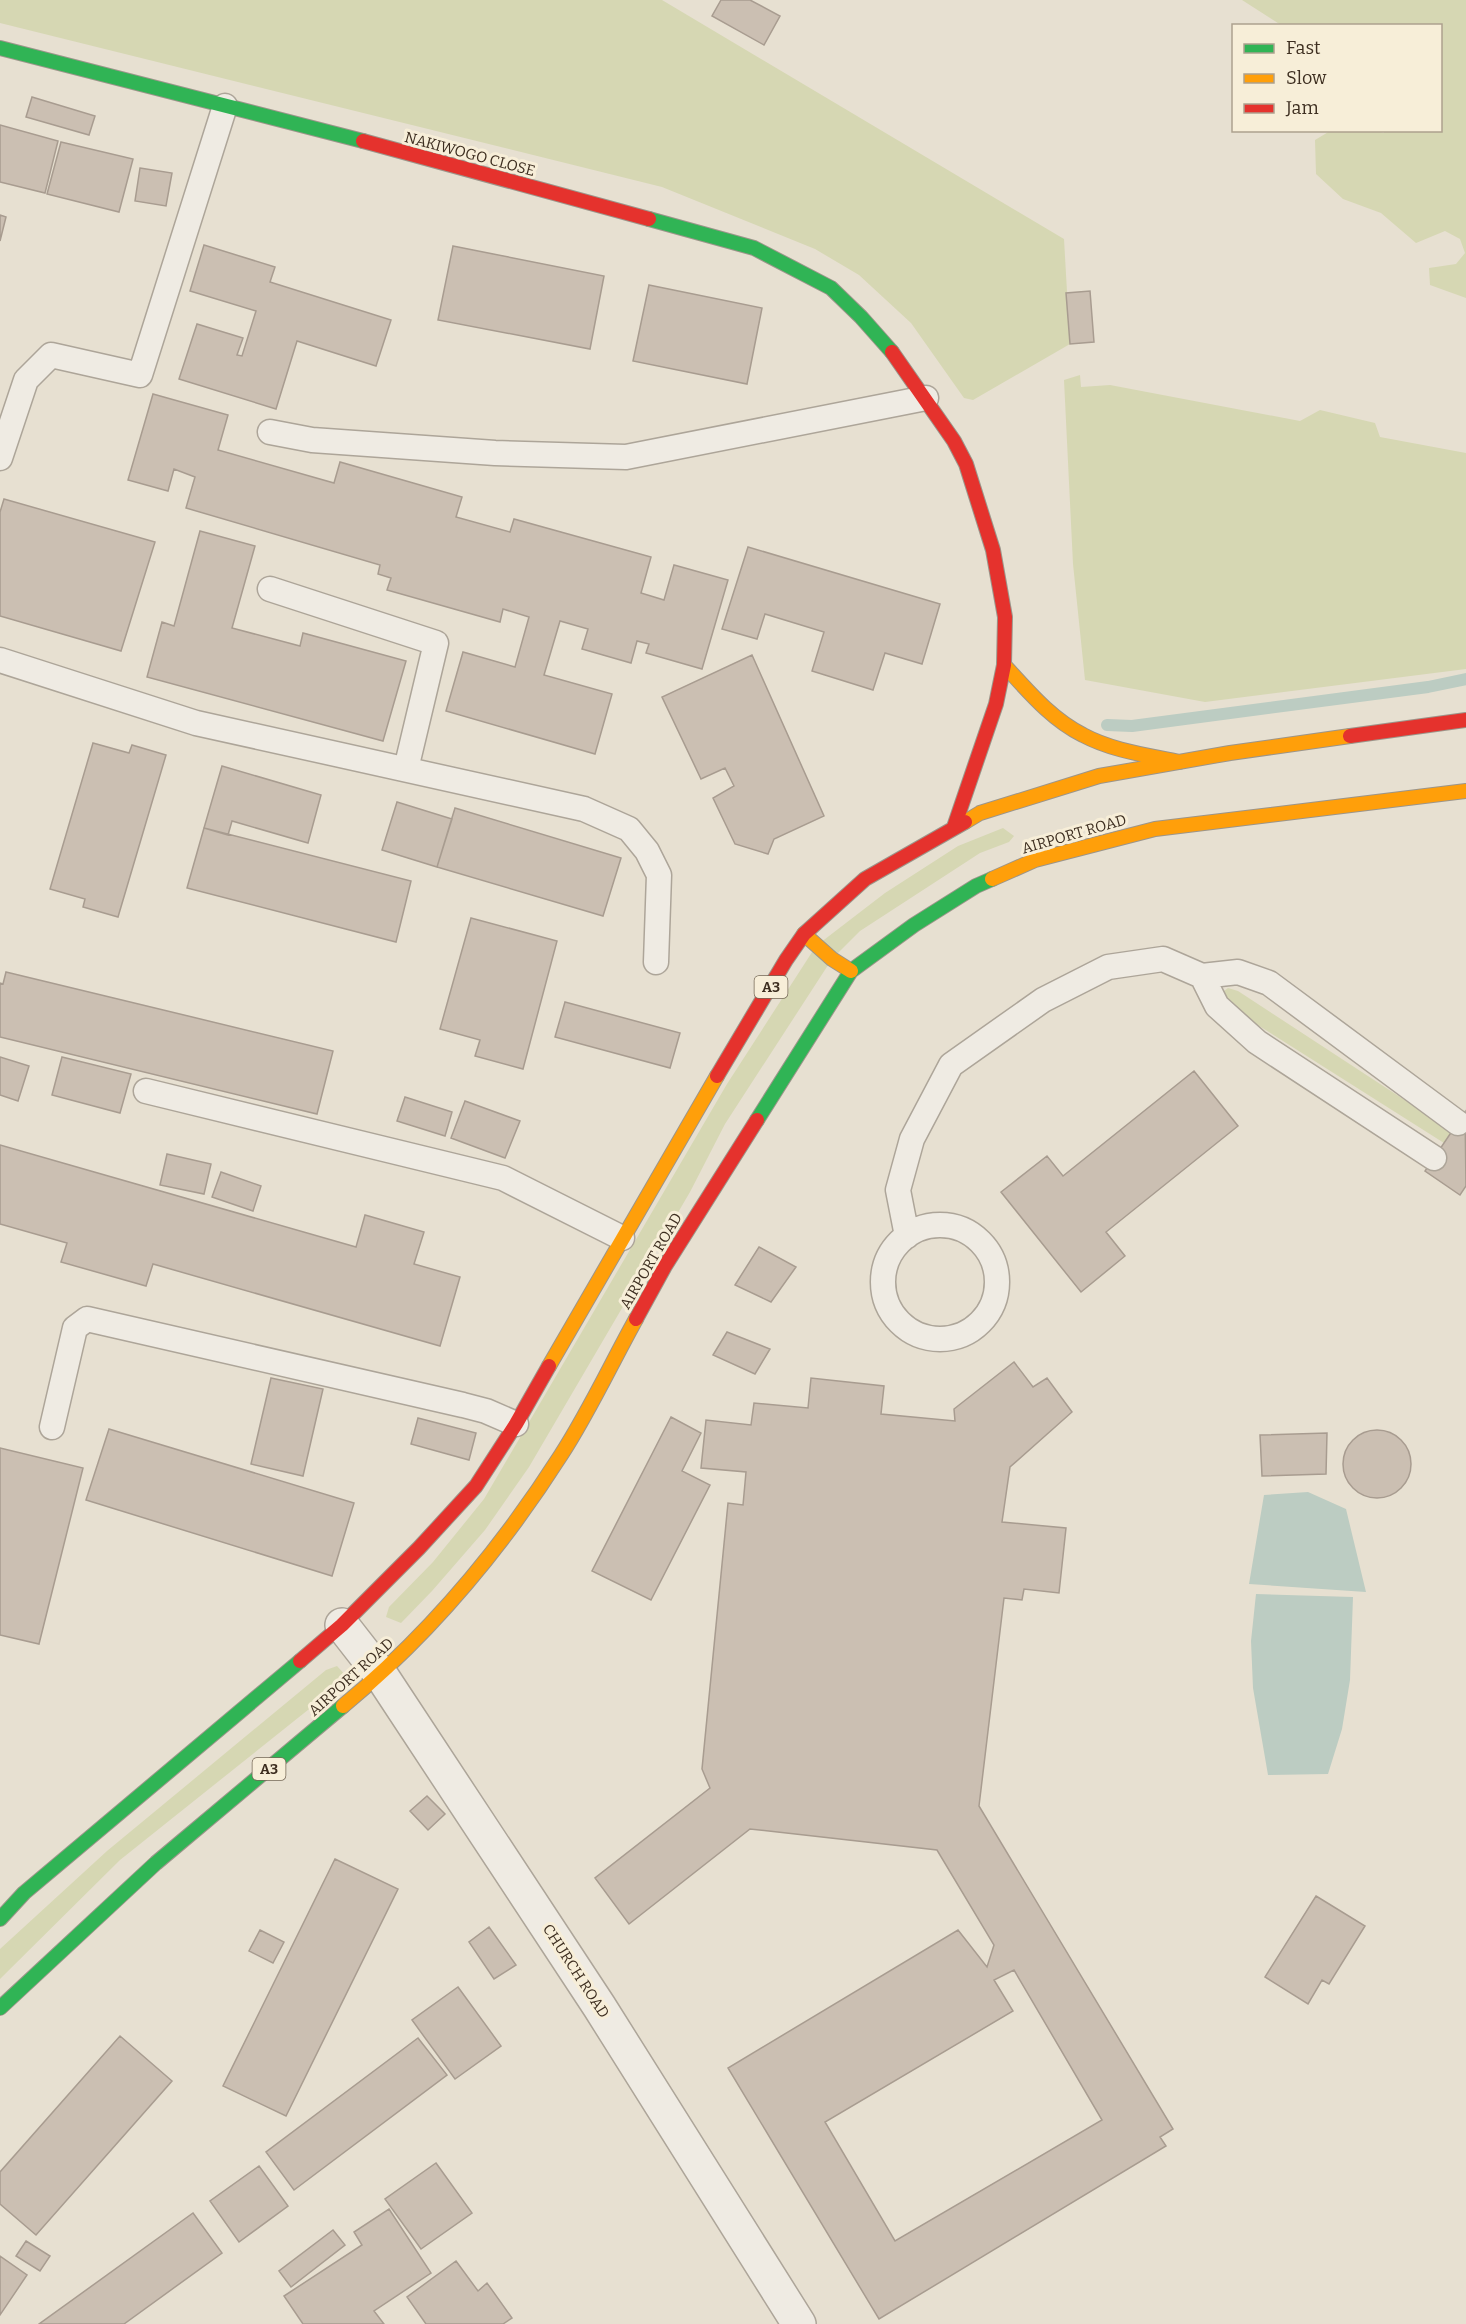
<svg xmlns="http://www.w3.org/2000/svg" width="1466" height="2324" font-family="Bitter,serif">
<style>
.green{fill:#d6d7b3}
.water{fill:#bcccc2}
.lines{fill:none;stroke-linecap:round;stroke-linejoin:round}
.stream{stroke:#bcccc2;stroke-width:12}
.building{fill:#cbbfb2;stroke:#a89c90;stroke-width:1.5;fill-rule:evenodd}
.lane-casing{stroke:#ada599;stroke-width:27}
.street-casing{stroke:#ada599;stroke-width:36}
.fast-casing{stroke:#9c958a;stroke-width:16}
.slow-casing{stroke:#9c958a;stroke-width:16}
.jam-casing{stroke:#9c958a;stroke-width:16}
.lane{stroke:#efebe3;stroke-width:24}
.street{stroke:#efebe3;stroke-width:33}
.fast{stroke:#30b455;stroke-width:14}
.slow{stroke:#ff9f0a;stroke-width:14}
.jam{stroke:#e5322d;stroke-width:14}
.labels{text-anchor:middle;stroke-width:6;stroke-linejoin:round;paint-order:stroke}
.shield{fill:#f7eed8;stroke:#756857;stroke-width:1.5}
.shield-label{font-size:14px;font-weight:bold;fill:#3d2e20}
.street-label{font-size:15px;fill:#3d2e20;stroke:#f7eed8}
</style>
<rect width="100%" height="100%" fill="#e7e0d1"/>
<!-- green -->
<path class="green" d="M0,0H662L1064,239L1070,344L973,400L964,398L911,323L859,275L815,249L662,187L0,23Z
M1242,0H1466V298L1430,285L1429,268L1456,264L1465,253L1460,239L1445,231L1416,243L1381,213L1343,199L1316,174L1315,140L1330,131H1376L1384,133V130H1440V26L1281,25Z
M1080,375L1081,387L1110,385L1300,421L1320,410L1375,423L1380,437L1466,453V669L1205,702L1085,680L1073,564L1064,380Z
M1003,828L1014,836L1009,842L980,853L860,931L832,959L725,1124L690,1192L529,1467L485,1530L432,1591L401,1623L386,1617L389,1607L433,1562L484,1499L727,1084L816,946L885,893L958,846Z
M1228,988L1238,991L1452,1131L1444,1143L1226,1005L1220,994Z
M337,1666L348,1678L120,1860L0,1979V1949L107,1851L326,1670Z"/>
<!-- water -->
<path class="water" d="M1308,1492L1346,1509L1366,1592L1249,1584L1264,1495Z
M1256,1594L1353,1597L1350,1680L1342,1729L1328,1774L1268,1775L1253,1688L1251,1641Z"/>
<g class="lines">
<!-- stream -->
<path class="stream" d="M1107,725L1132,726L1428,687L1466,679"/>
</g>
<!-- building -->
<path class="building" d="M721,0H750L780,16L764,45L712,16Z
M32,97L95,116L89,135L26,117Z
M0,125L58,141L45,193L0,182Z
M61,142L133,159L119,212L47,194Z
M140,168L172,173L166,206L135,201Z
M0,215L6,217L0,241Z
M204,245L275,267L270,282L391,320L376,366L297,341L276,409L179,379L197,324L243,338L237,355L242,356L256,311L190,291Z
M453,246L604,276L590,349L438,320Z
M649,285L762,308L747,384L633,361Z
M1090,291L1094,342L1070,344L1066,293Z
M153,394L228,415L218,450L334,483L340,462L462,497L456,517L510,532L514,519L651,557L641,593L664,600L674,565L728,580L702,669L646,653L649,644L637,641L631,663L582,649L588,629L560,621L544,675L612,694L595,754L446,711L463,652L515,667L529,617L503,609L500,622L387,590L391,578L378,574L380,565L186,508L195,477L174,469L168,491L128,480Z
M4,499L155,542L121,651L0,616V512Z
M200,531L255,546L232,628L300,646L303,633L406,661L383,741L147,677L162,622L174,626Z
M748,547L940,604L922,664L885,653L873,690L812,671L824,632L765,614L757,639L722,629Z
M752,655L824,816L774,839L768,854L735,844L713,798L734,786L725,768L701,779L662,697Z
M93,743L129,753L132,745L166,755L118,917L83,907L85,899L50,889Z
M222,766L321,795L308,843L232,821L228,835L204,828Z
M397,802L452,819L437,867L382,850Z
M455,808L621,858L603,916L437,867Z
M204,828L411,881L396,942L187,888Z
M471,918L557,941L523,1069L475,1056L480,1040L440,1029Z
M6,972L333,1051L317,1114L0,1037V983L3,984Z
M565,1002L680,1033L670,1068L555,1037Z
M0,1057L29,1066L18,1101L0,1095Z
M62,1057L131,1074L120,1113L52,1095Z
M1194,1071L1238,1126L1106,1232L1125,1256L1081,1292L1001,1192L1047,1156L1063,1176Z
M405,1097L452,1112L445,1136L397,1121Z
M465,1101L520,1121L505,1158L451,1138Z
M1465,1112L1466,1186L1460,1195L1425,1171Z
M0,1145L356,1247L365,1215L424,1232L414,1264L460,1277L440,1346L153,1264L146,1286L61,1262L67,1243L0,1224Z
M167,1154L211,1164L204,1194L160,1185Z
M221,1172L261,1186L253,1211L212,1197Z
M759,1247L796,1267L771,1302L735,1285Z
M727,1332L770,1349L755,1374L713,1355Z
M1014,1362L1033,1387L1047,1378L1072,1412L1010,1467L1002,1522L1066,1528L1059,1593L1024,1589L1022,1600L1004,1598L979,1806L1173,2129L1160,2137L1166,2146L879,2319L728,2068L958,1930L987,1967L994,1945L937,1850L750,1829L629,1924L595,1878L710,1788L702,1769L728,1503L743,1505L746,1472L701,1468L706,1420L751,1425L754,1403L808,1408L811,1378L884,1386L881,1414L955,1421L954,1409ZM1014,1970L1102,2120L895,2241L825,2122L1013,2011L994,1980Z
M271,1378L323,1389L303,1476L251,1464Z
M671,1417L701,1433L682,1471L710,1485L651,1600L592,1571Z
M418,1418L476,1433L469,1460L411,1444Z
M109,1429L354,1503L332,1576L86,1500Z
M1343 1464a34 34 0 1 1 68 0a34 34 0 1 1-68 0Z
M1327,1433L1326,1474L1262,1476L1260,1435Z
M0,1448L83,1468L39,1644L0,1635Z
M427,1796L445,1814L428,1830L410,1811Z
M335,1859L398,1889L286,2116L223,2086Z
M1316,1896L1365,1926L1329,1984L1322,1980L1308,2004L1265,1977Z
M489,1927L516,1965L494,1979L469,1942Z
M260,1930L284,1942L273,1963L249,1951Z
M458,1987L501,2046L455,2079L412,2020Z
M120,2036L172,2081L36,2235L0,2204V2172Z
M418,2038L447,2075L294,2190L266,2152Z
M436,2163L472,2213L421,2249L385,2199Z
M259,2166L288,2206L239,2242L210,2201Z
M389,2209L431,2273L374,2311L384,2324H303L284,2296L362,2245L354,2232Z
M193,2213L222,2253L124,2324H39Z
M333,2230L345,2245L291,2287L279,2271Z
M26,2241L50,2256L40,2271L16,2256Z
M0,2256L27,2275L0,2315Z
M456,2261L478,2291L487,2283L512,2318L503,2324H426L407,2297Z"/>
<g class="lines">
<!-- lane casing -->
<g class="lane-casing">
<path id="lane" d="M270,432L312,440L495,453L626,457L926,398
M0,458L26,380L51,355L140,375L225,106
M270,589L436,643L406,769
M0,660L196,723L584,809L629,829L647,851L659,875L656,962
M1202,976L1217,1006L1257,1042L1434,1158
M146,1091L503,1178L622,1238
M883 1282a57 57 0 1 1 114 0a57 57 0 1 1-114 0Z
M907,1236L898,1190L912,1139L951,1065L1043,1000L1108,967L1163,959L1202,976L1238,972L1269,983L1458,1123
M52,1427L75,1328L87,1319L463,1405L486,1411L516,1424"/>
</g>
<!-- street casing -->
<g class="street-casing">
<path id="street" d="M342,1625L381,1675L599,2006L799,2324"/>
</g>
<!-- fast casing -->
<g class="fast-casing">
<path id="fast" d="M0,48L363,141
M649,219L754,248L831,288L861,317L892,352
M757,1120L851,971L914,925L976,886L992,879
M0,1919L24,1893L300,1661
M0,2008L156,1863L343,1706"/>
</g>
<!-- slow casing -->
<g class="slow-casing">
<path id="slow" d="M1004,665C1028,691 1051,719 1083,735C1113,751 1147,755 1180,762
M965,822L980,813L1099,776L1230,753L1350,736
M992,879L1035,860L1155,829L1466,791
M804,934L832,959L851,971
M549,1366L717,1076
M343,1706C429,1635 501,1549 561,1455C589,1412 611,1364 636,1319"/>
</g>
<!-- jam casing -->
<g class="jam-casing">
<path id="jam" d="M363,141L649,219
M892,352L954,441L966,464L993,550L1005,617L1004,665L996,704L954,827
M1350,736L1466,720
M717,1076L786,960L804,934L865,879L965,822
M636,1319L665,1266L757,1120
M300,1661L342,1625L419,1548L476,1486L516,1424L549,1366"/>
</g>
<!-- lane -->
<use href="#lane" class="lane"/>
<!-- street -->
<use href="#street" class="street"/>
<!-- fast -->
<use href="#fast" class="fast"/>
<!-- slow -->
<use href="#slow" class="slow"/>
<!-- jam -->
<use href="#jam" class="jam"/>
</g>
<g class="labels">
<!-- shield labels -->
<g class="shield">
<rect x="754.5" y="976" width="33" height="22" rx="4.5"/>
<rect x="252.5" y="1758" width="33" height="22" rx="4.5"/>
</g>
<g class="shield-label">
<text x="771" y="992">A3</text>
<text x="269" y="1774">A3</text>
</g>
<!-- street labels -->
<g class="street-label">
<text transform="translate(470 154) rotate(15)" y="5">NAKIWOGO CLOSE</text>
<text transform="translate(1074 834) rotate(-16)" y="5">AIRPORT ROAD</text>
<text transform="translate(651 1261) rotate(-60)" y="5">AIRPORT ROAD</text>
<text transform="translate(351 1677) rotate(-42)" y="5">AIRPORT ROAD</text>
<text transform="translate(576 1971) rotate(57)" y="5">CHURCH ROAD</text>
</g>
</g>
<!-- legend -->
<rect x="1232" y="24" width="210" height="108" fill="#f7eed8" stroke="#ada18e" stroke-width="1.5"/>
<rect x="1244" y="44" width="30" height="9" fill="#30b455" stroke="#ada18e" stroke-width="1.5"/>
<text x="1286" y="54" font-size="18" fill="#3d2e20">Fast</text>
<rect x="1244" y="74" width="30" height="9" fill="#ff9f0a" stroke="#ada18e" stroke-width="1.5"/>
<text x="1286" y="84" font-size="18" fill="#3d2e20">Slow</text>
<rect x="1244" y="104" width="30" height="9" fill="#e5322d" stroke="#ada18e" stroke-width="1.5"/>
<text x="1286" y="114" font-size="18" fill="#3d2e20">Jam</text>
</svg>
